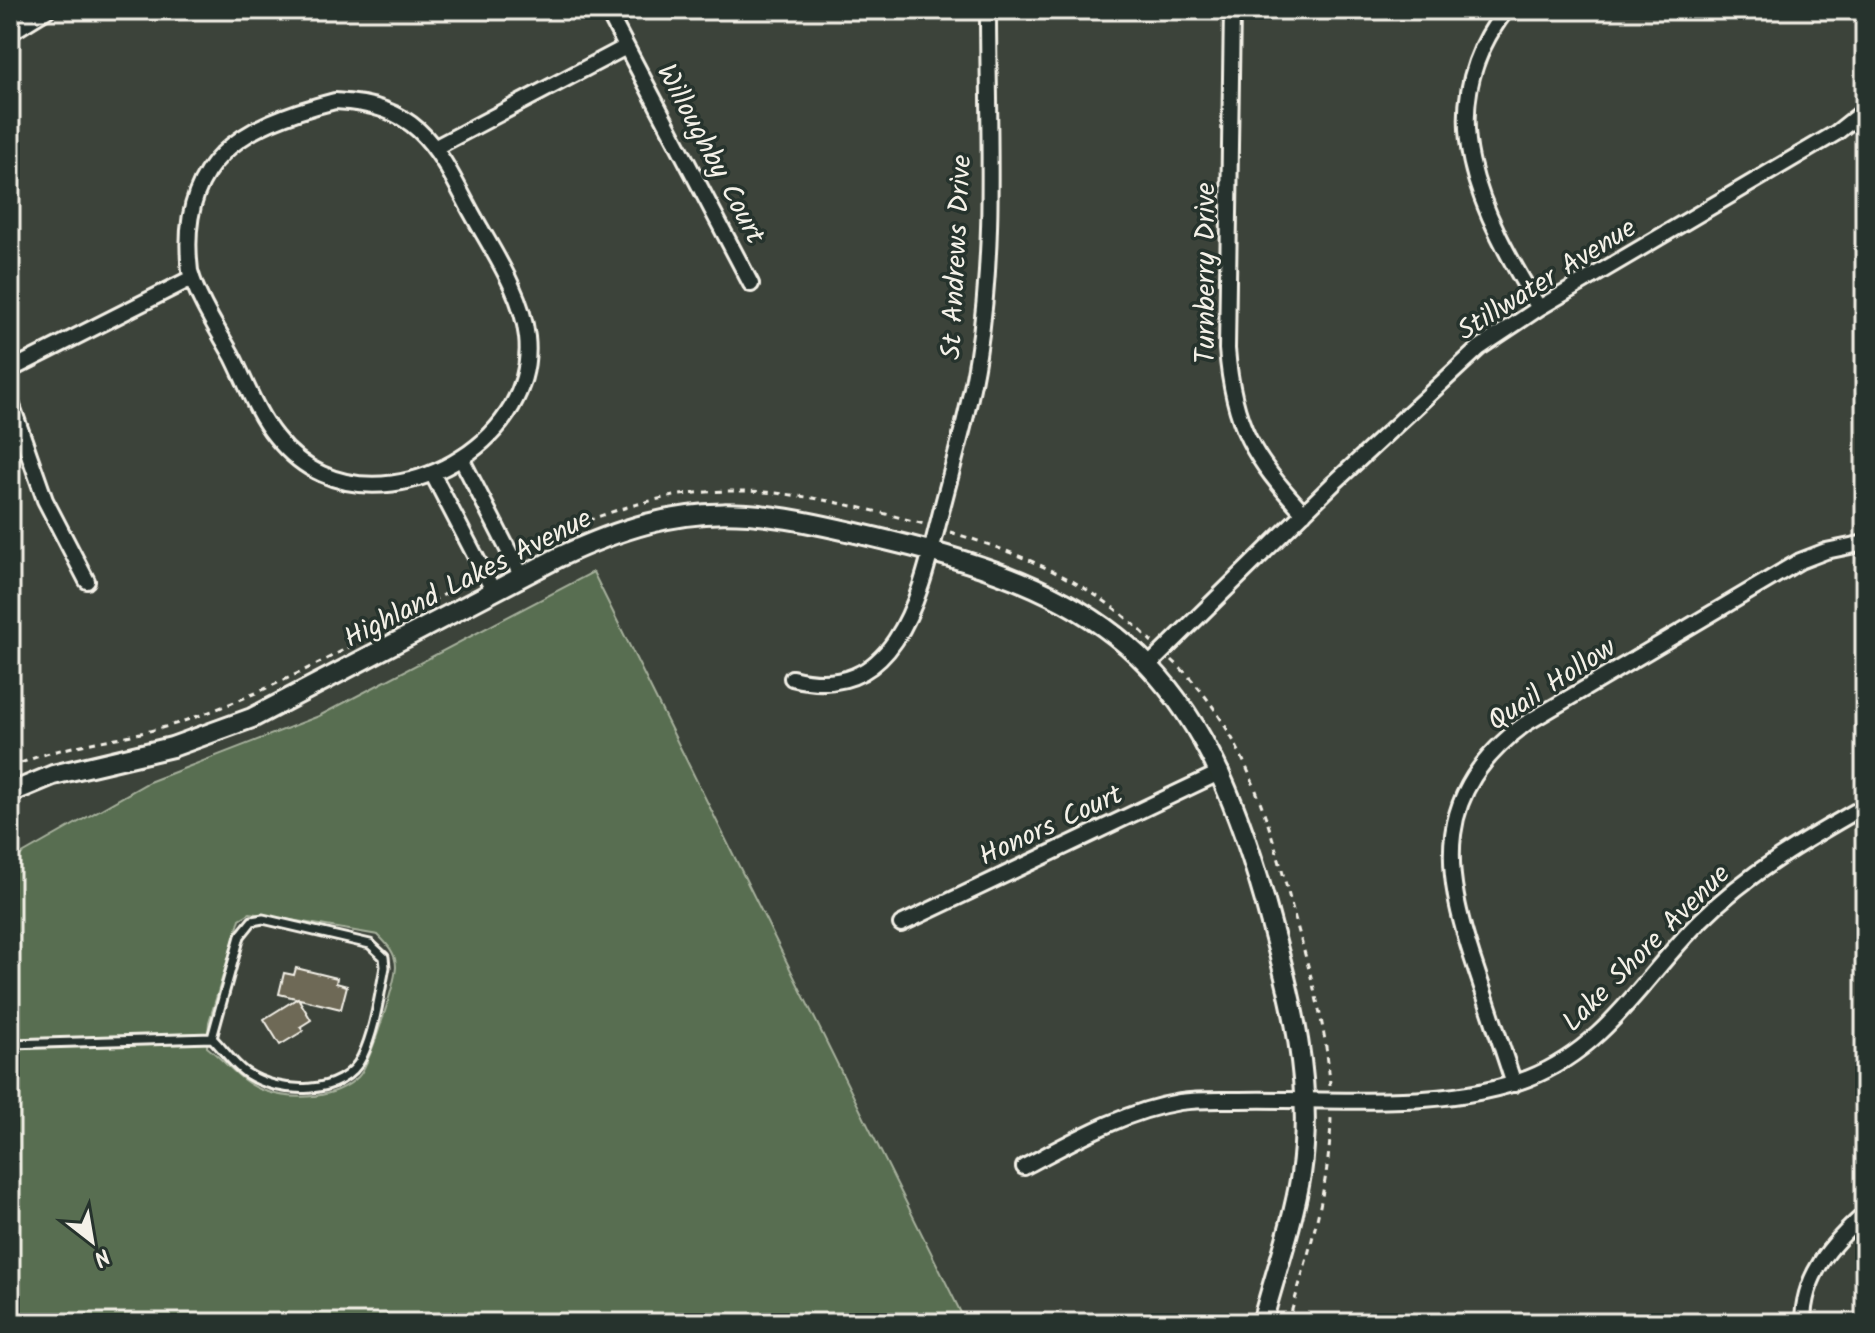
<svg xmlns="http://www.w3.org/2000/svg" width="1875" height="1333" font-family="Kalam,sans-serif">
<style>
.green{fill:#596e51;stroke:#a6b09c;stroke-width:2;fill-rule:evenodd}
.building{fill:#6e6957;stroke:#f4f1e8;stroke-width:2}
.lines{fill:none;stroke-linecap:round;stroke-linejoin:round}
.service-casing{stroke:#f4f1e8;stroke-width:13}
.minor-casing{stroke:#f4f1e8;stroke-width:20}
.tertiary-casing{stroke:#f4f1e8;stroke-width:24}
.path{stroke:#f4f1e8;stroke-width:3;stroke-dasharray:6 6;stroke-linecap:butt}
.service{stroke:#26332d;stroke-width:7}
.minor{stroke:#26332d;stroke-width:14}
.tertiary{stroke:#26332d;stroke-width:18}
.labels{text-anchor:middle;stroke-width:7;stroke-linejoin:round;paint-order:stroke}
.street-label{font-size:28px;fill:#f4f1e8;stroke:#26332d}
</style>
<rect width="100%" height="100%" fill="#3c433a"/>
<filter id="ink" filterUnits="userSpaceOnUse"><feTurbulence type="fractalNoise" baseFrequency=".0125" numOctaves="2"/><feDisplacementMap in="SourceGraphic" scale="16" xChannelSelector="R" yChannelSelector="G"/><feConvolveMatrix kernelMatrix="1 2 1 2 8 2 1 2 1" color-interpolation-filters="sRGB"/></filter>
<g filter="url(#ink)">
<!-- green -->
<path class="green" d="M593,572L966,1323H10V861L149,782L319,716ZM250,913L378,935C387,944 396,953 396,967C395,983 369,1067 358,1077C335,1099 295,1101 265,1091C242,1084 225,1061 207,1047L209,1022L240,919Z"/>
<!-- building -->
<path class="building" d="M296,968L337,978L336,983L347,986L341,1009L279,994L284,973L294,975Z
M298,998L311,1020L300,1027L303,1031L280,1045L264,1019Z"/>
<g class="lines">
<!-- service casing -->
<g class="service-casing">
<path id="service" d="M10,1044L212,1038C223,1049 234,1065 246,1073C279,1095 343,1097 362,1057C375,1030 379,997 385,967L384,957L370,944L263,919L252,921L240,936L212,1038"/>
</g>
<!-- minor casing -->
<g class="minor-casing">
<path id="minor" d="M607,10L751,284
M1232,10L1227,349C1233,425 1253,458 1304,513
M1506,10C1427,111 1482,214 1539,308
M10,33L47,10
M335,101C416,105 434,141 468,206C489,246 522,291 527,337C538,437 409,514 322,474C304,466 288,452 276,437C257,414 246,383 233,357C218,330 198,300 190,271C177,161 241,125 335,101Z
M436,147L626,47
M10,370L192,278
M10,400L45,500L87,581
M461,458L522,577
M432,473L494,592
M1149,665L1334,483L1479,348L1539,308L1836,133L1865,110
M792,678C901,706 922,585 942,508C955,457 970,407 978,355C996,242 988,124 988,10
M901,924L1221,772
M1514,1084C1501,1045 1488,1005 1475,966C1442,868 1433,792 1525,724L1800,561L1826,551L1865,543
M1024,1167C1073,1141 1124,1111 1180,1102C1199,1099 1221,1100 1240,1100C1331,1098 1445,1111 1529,1078C1608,1047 1644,976 1701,920C1749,872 1807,839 1865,806
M1803,1323C1803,1275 1831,1244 1865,1214"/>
</g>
<!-- tertiary casing -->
<g class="tertiary-casing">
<path id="tertiary" d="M10,793L53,775L172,747L252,718L559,557C692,495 753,508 890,541C1117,595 1200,673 1264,898C1289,990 1315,1078 1301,1174C1293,1224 1275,1274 1262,1323"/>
</g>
<!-- path -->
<path class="path" d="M950,532C1025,555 1097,584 1152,642
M522,550C677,473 760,479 924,524
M1172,660C1248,729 1272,834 1298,929C1312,980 1327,1031 1330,1085
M10,768C63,742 125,741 181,722C283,688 377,632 470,580
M1288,1323C1308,1255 1330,1188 1331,1116"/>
<!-- service -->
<use href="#service" class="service"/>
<!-- minor -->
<use href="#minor" class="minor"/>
<!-- tertiary -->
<use href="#tertiary" class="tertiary"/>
</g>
</g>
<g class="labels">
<!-- street labels -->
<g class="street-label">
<text transform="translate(712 153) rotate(62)" y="10">Willoughby Court</text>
<text transform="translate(955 257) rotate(-87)" y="10">St Andrews Drive</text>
<text transform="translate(1204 273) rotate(-90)" y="10">Turnberry Drive</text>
<text transform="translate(1546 278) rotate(-32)" y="10">Stillwater Avenue</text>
<text transform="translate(467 577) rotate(-27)" y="10">Highland Lakes Avenue</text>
<text transform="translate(1551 683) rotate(-33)" y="10">Quail Hollow</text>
<text transform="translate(1050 824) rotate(-25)" y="10">Honors Court</text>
<text transform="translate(1645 947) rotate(-45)" y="10">Lake Shore Avenue</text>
</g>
</g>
<!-- margin -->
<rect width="1875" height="1333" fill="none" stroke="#26332d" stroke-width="40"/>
<rect x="20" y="20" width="1835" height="1293" fill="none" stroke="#f4f1e8" stroke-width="3" filter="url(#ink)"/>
<!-- north arrow -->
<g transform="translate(92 1241) rotate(149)" stroke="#26332d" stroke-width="6" paint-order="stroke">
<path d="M0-6L14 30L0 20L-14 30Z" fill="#f4f1e8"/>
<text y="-12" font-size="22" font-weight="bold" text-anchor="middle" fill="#f4f1e8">N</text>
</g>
</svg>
